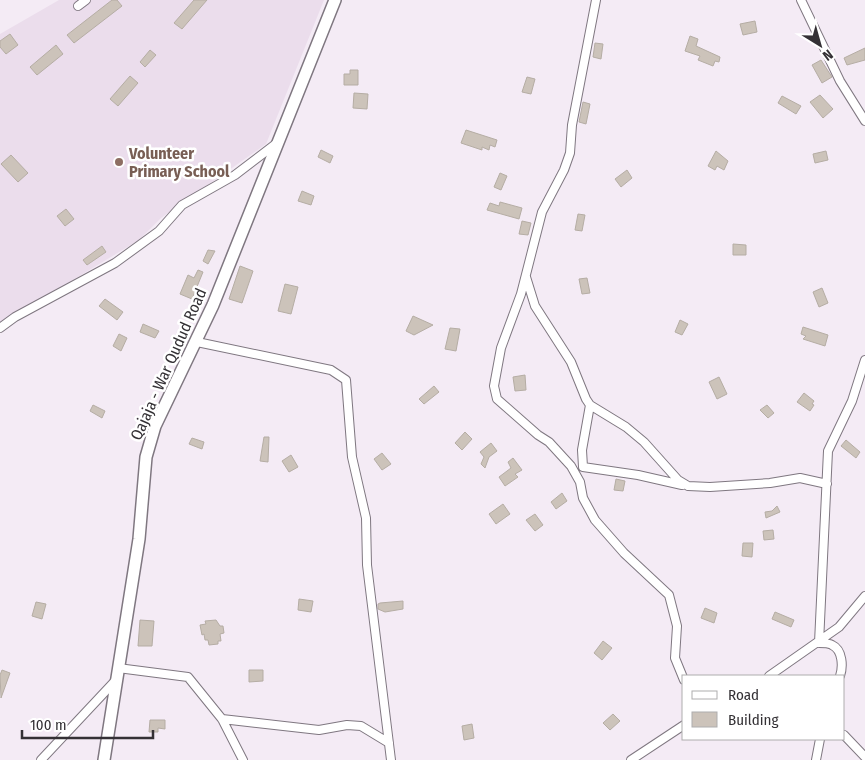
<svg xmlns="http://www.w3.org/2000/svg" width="865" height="760" font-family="'Fira Sans Condensed',sans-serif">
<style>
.built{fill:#ebddec}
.building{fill:#ccc3ba;stroke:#b5ada4}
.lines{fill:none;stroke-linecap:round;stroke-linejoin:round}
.street-casing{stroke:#7f7780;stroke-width:10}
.secondary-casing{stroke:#7f7780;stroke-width:14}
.street{stroke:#fff;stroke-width:8}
.secondary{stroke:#fff;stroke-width:11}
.education-dot{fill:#8d6e63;stroke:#fff;stroke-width:2}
.labels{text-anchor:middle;stroke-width:5;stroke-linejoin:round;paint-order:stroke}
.education-label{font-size:16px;font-weight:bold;fill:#785e54;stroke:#fff;text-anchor:start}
.street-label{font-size:16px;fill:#343135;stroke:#fff}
</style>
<rect width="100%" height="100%" fill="#f4ebf5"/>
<!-- built -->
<path class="built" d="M59,0H324L266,144L161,218L139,240L0,324V34Z"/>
<!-- building -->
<path class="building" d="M112,0H117L122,6L74,43L67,35Z
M194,0H207L182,29L174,23Z
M755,21L757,32L743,35L740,24Z
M10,34L18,45L6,54L0,47V41Z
M690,36L698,39L696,46L720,57L719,62L715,61L713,66L698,60L700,56L685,51Z
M595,43L603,44L601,59L593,57Z
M56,45L63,54L37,75L30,67Z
M865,48V60L847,65L844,58Z
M150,50L156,55L145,67L140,62Z
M821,60L832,77L822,83L812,65Z
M350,70H358V85H344V74H350Z
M130,76L138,83L118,106L110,99Z
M527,77L535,79L531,94L522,92Z
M354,93L368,94L367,109L353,108Z
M820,95L833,109L823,118L810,102Z
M782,96L801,106L796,114L778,103Z
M583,102L590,104L586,124L579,122Z
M466,130L497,140L495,147L490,145L489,150L482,147V150L461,143Z
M321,150L333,156L330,163L318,157Z
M716,151L728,161L724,170L717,166L715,170L708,166Z
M826,151L828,160L815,163L813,154Z
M11,155L28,173L18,182L1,164Z
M627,170L632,178L621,187L615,179Z
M500,173L507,176L501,190L494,187Z
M302,191L314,196L311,205L298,201Z
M500,202L522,208L519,219L487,210L490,203L499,206Z
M66,209L74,219L65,226L57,216Z
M578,214L585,215L582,231L575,230Z
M522,221L531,223L528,235L519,234Z
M733,244L746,245V255H733Z
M102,246L106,252L87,265L83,260Z
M208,250L215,251L208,264L203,261Z
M240,266L253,271L242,303L229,299Z
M198,270L203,272L192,299L180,294L188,275L194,278Z
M587,278L590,293L582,294L579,279Z
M285,284L298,287L291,314L278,311Z
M822,288L828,303L819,307L813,292Z
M105,299L123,312L117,320L99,306Z
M413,316L433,325L414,335L406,331Z
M680,320L688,324L682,335L675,332Z
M143,324L159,331L155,338L140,332Z
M803,327L828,335L825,346L803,339L806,336L801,334Z
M450,328L460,329L456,351L445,349Z
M119,334L127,338L121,351L113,346Z
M525,375L526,390L515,391L513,377Z
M719,377L727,394L717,399L709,382Z
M434,386L439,392L424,404L419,399Z
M804,393L814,401L812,404L814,405L810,411L797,402Z
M93,405L105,411L102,418L90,411Z
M767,405L774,413L768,418L760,410Z
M465,432L472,439L462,450L455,443Z
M264,437H269L268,462L260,461Z
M192,438L204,442L202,449L189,444Z
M846,440L860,452L856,458L841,446Z
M491,443L497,451L489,457L485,468L481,464L484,457L480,452Z
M382,453L391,464L382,470L374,459Z
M291,455L298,467L289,472L282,461Z
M513,458L522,470L515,474L518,477L505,486L499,477L511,468L508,462Z
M616,479L625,481L623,491L614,490Z
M562,493L567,501L556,509L551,502Z
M503,504L510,514L496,524L489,514Z
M777,506L780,512L766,518L765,512L772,511Z
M535,514L543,525L535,531L526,520Z
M773,530L774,539L764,540L763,531Z
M743,543H753L752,557L742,556Z
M299,599L313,601L311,612L298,610Z
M403,601V609L385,612L378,609V604L380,603Z
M36,602L46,604L42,619L32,616Z
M705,608L717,613L714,623L701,618Z
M775,612L794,620L791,627L772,619Z
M140,620L154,621L152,646H138Z
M216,620L220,626H223L224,633L220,634L221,641H218V644L209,645L208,640H205L204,634L202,635L200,625L206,624L205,621Z
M603,641L612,648L602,660L594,653Z
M2,670L10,673L1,698L0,675Z
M249,670H263V681L249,682Z
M613,714L620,721L610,730L603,723Z
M150,720H165V729L158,728V732H149Z
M472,724L474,738L464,740L462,726Z"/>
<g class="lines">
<!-- street casing -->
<g class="street-casing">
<path id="street" d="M596,0L572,125L570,153L564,170L542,212L521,294L501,348L494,386L497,399L538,435L549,442L571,466L580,482L583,498L595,520L624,553L669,595L677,626L675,658L684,680
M801,0L840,81L865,121
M78,6L86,0
M526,277L535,306L571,362L586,399L590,405L626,427L644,442L678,480L688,486L710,487L770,483L800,478L827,484
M0,328L15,317L115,263L159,231L182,205L235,175L277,143
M197,342L331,370L346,380L352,457L366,518L367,565L391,760
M590,405L582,450L583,467L638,475L682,485
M118,668L188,677L222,719L243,760
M769,676L839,627L865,596
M840,676C843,667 843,650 832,645C829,643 823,643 819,643L828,451L852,401L865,360
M222,719L319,730L347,725L361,726L389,743
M844,735L865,757
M41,760L116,680
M631,760L684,725
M816,760L820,739"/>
</g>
<!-- secondary casing -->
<g class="secondary-casing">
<path id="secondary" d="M104,760L139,539L146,457L155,426L213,305L335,0"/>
</g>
<!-- street -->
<use href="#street" class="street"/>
<!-- secondary -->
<use href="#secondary" class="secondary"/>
</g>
<!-- markers -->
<circle class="education-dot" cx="119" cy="162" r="5"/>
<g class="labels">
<!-- education labels -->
<g class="education-label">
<text x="129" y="159">Volunteer<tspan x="129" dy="18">Primary School</tspan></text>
</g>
<!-- street labels -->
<g class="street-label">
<text transform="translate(168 364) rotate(-66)" y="6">Qajaja - War Qudud Road</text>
</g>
</g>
<!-- legend -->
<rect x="682" y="675" width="162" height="65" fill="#ffffff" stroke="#aeadae"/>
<rect x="692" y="691" width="25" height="8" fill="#ffffff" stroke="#aeadae"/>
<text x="728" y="700" font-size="15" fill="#343135">Road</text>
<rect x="692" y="712" width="25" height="15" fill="#ccc3ba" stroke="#aeadae"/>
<text x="728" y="725" font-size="15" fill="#343135">Building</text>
<!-- north arrow -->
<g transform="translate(820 45) rotate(143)" stroke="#ffffff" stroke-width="4" paint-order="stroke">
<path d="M0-4L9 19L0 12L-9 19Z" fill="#343135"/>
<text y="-8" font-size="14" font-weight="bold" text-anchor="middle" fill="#343135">N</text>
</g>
<!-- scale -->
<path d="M22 730v8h131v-8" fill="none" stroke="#343135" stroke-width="2.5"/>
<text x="30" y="730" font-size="15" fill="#343135" stroke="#ffffff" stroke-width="4" paint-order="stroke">100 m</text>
</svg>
